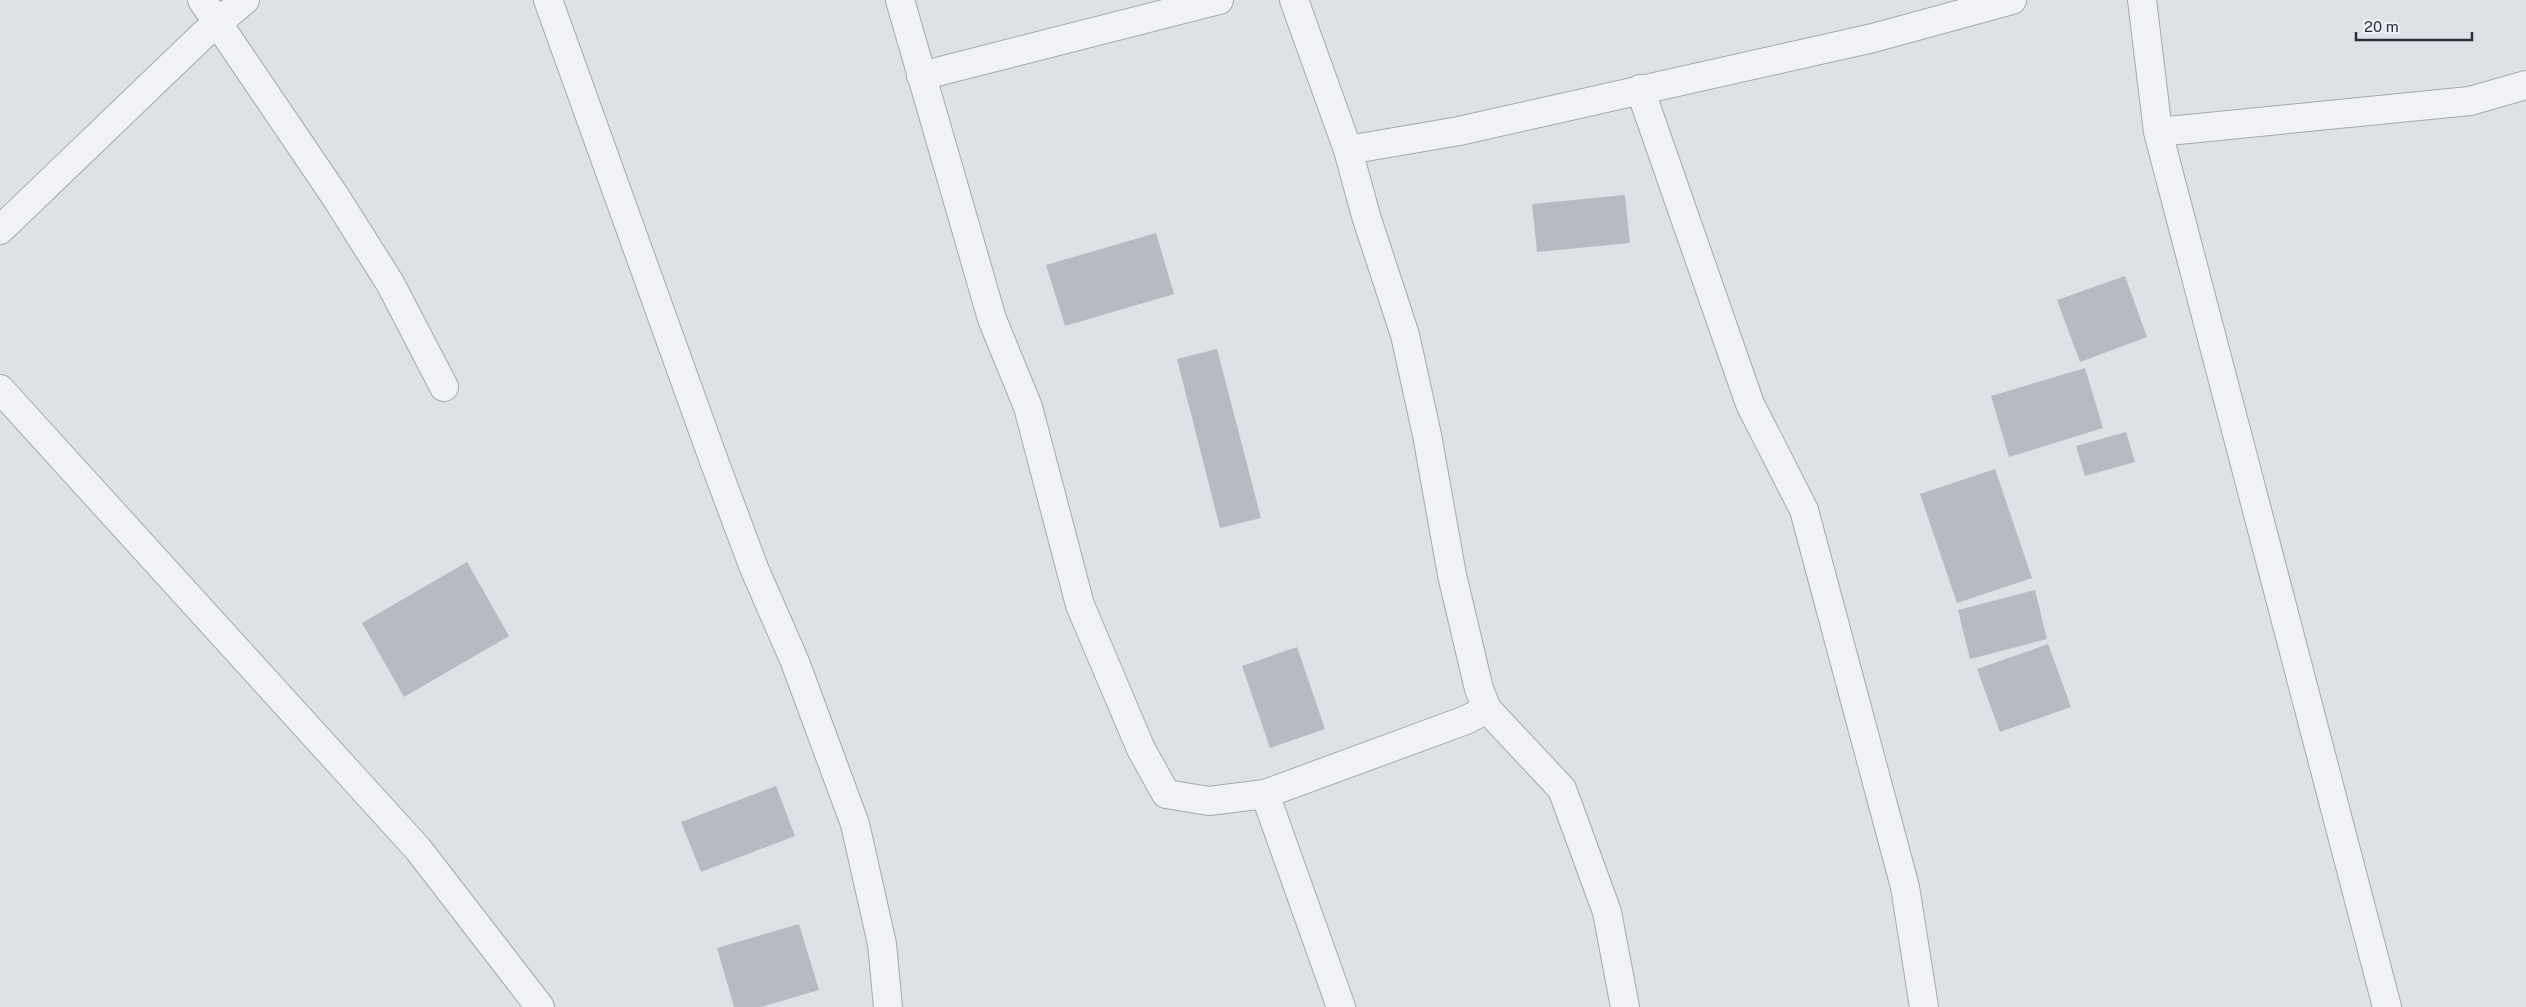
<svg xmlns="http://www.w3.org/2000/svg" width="2526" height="1007" font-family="'Public Sans',sans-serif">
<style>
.building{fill:#b6bbc3}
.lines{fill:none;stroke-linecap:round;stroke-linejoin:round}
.minor-casing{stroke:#a4a9b0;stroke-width:30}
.minor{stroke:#f0f2f5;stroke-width:28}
</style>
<rect width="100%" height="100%" fill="#dee2e7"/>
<!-- building -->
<path class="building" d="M1625,195L1630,243L1537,252L1532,204Z
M1156,233L1174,294L1065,326L1046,265Z
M2125,276L2147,337L2080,362L2057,300Z
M1217,349L1261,518L1220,528L1177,359Z
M2085,368L2103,428L2009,457L1991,396Z
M2126,432L2135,462L2085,476L2076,446Z
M1995,469L2032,578L1957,603L1920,494Z
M467,562L509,636L404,697L362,623Z
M2035,590L2047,639L1970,659L1958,610Z
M2048,644L2071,707L2000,732L1977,669Z
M1297,647L1325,729L1270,748L1242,666Z
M776,786L795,836L701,872L681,822Z
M799,924L819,990L761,1007H734L717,948Z"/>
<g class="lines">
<!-- minor casing -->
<g class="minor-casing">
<path id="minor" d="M202,0L335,196L390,283L444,387
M548,0L714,461L754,568L795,662L855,824L882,944L888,1007
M900,0L992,319L1028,407L1080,605L1141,749L1166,794L1209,801L1265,794L1466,720L1487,709
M1294,0L1348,150L1366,216L1405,335L1427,435L1452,575L1479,689L1487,709L1562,789L1607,912L1625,1007
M2142,0L2158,132L2387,1007
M921,76L1219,0
M1640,89L1750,404L1804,510L1905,887L1924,1007
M2158,132L2470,101L2526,85
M1348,150L1459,131L1873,38L2012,0
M0,230L203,35L245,0
M0,389L418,849L540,1007
M1265,794L1341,1007"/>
</g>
<!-- minor -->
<use href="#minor" class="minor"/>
</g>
<!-- scale -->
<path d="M2356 32v8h116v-8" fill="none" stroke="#28303c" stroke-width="2.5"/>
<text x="2364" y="32" font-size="15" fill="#28303c" stroke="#edf0f4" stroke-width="4" paint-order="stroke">20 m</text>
</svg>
